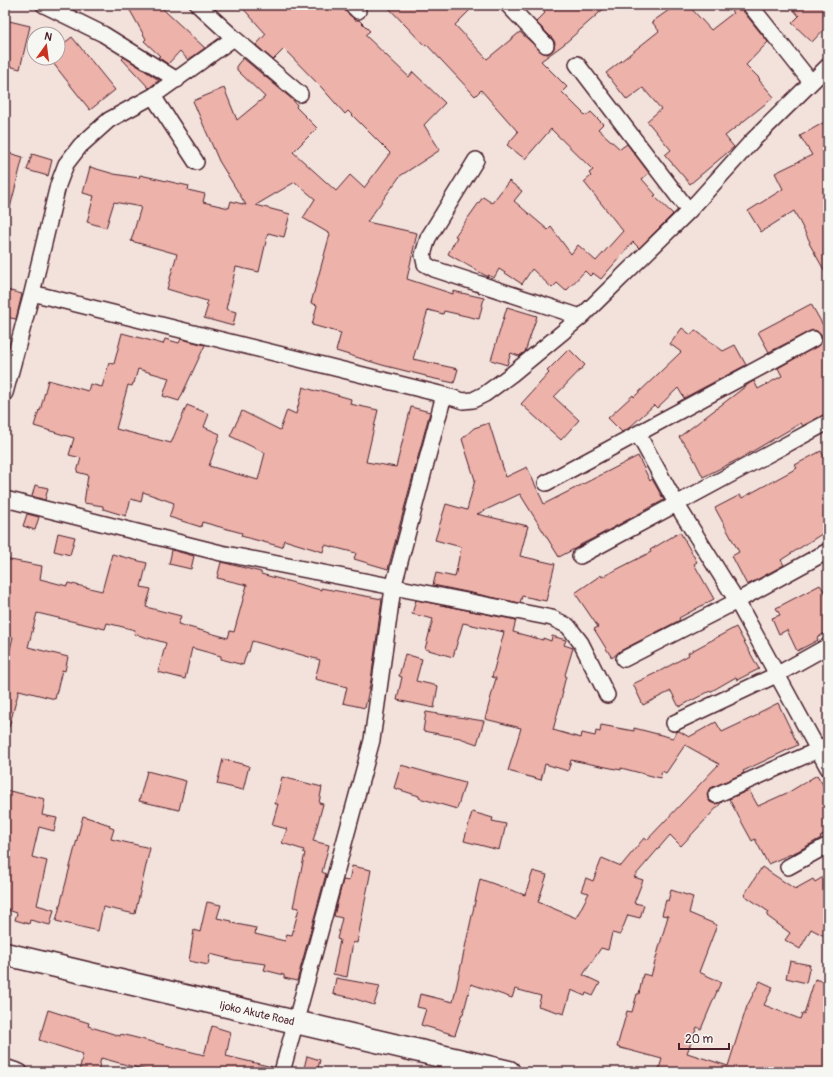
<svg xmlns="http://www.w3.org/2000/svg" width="833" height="1077" font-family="Pangolin,sans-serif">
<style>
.building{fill:#edb2aa;stroke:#4a1f2b}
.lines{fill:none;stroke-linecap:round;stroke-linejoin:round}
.street-casing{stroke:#4a1f2b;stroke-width:18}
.secondary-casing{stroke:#4a1f2b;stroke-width:25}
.street{stroke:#f6f6f2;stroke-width:15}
.secondary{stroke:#f6f6f2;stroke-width:22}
.labels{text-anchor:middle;stroke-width:3;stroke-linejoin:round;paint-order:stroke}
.street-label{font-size:11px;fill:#4a1f2b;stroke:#f6f6f2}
</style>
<rect width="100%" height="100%" fill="#f3e2dc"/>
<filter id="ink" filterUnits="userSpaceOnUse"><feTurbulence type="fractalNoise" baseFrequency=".025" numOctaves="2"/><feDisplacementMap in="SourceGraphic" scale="8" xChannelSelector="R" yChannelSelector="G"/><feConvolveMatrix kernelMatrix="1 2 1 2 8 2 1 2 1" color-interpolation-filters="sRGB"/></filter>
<g filter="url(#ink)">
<!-- building -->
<path class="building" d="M127,5H160L166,12L205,48L188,60L180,51L168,64L158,57L160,56L144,41L146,39Z
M240,5H343L345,11L352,17L355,20H359L370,31L365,35L409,77L413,72L445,103L424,125L440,150L400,176L367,222L417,233L407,279L453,294V291L484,298L479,319L444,311L443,314L428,310L413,359L458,369L454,383L426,377V376L382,365L336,351L341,333L312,325L317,305L311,303L330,234L303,218L315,199L295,182L256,205L290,214L284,237L268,233L259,272L236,267L226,309L236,312L233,326L204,318L208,305H206L207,301L167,289L177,254L131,241L141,207L114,202L106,228L87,222L94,196L83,193L90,167L114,174L139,178L140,175L189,186L188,190L205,194L203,202L229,208L231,201L246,205L219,161L193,101L224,88L237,120L265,97L237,70V65L243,58L293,100L297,105L296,107L317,128L293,152L336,191L350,175L364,188L390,153L348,111L345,114L322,88L284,49L273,60L256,45L266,34Z
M386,5H475L455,25L487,59L520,32L543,53L548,54L552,51L554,48L555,43L553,39L536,22L545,13L538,5H608L563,45L541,61L567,87L562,92L586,116L591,112L603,124L598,129L620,149L627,144L649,173L642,179L656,195L654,196L673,214L639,248L633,242L601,279L593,273L590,276L585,271L566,291L557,283L552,288L532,269L522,284L499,269L494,278L488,275V277L448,254L457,237L455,236L483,197L492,203L509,181L522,191L514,201L548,230L551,227L571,254L578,245L596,261L623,231L584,182L591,176L589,173L593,170L551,129L525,159L507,145L518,132L481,90L475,96L427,45L425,46Z
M676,5H688L711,30L733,13L726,5H741L743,11L768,42L746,65L760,79L759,80L774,97L725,136L734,147L690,184L665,155L671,150L647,121L661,109L643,88L627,100L606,73L659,31L652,22Z
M789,5H828V25L812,42L792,23L799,16Z
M5,20L30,26L20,69L5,65Z
M72,37L115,90L90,110L49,58H58V48Z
M124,57L159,80L149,88L122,59Z
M828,120V277L809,243L810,242L794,211L761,232L748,211L783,189L775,173L812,155L800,136Z
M5,152L23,157L10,208H5Z
M32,154L52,160L48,176L27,170Z
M7,290L22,294L16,319L5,317V301Z
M811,304L828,334V413L803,426L801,423L741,458L703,477L690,451L679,437L750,383L754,381L758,389L782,376L778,368L820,344L822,340L821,335L817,331L813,330L769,352L758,332Z
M507,307L537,316L525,352L519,356L511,353L507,365L491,360Z
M682,328L691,335L695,330L723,351L735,345L746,365L684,398L678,388L657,408L654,405L629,428L622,432L608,418L633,395L634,397L681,352L670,344Z
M122,333L163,344L165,339L179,343L181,339L205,345L179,401L163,396L169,378L138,369L134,383H133L132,386L128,385L116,429L171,443L187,405L209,414L204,427L220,434L209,466L258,480L265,453L230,436L242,411L280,430L287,410L296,414L303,387L319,392L320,390L351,399L350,404L378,410L366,462L396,467L411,407L430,412L388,569L354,559L356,553L325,545L323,552L284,540L282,547L241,536L242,533L202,522L201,527L169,517L174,503L143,492L141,502L131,499L126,516L103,509V506L84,503L88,475L77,472L81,458L69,455L74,438L34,426L39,410L40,411L48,380L88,391L90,384L102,387L109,363L114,364Z
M569,349L585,365L554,397L579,420L561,440L521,404L549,373L547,371Z
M489,423L506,477L527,467L544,504L638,456L650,481L652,479L664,500L594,538L580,545V546L559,557L520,494L477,514L528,526L520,556L555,564L546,601L522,596L520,603L433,585L436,573L455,577L461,547L435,540L446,504L467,510L475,480L462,439L474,428Z
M821,451L828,463V530L781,560L784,565L747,585L732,556L739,552L715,508L740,495L742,498L797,468L795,465Z
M35,485L48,488L45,500L32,496Z
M27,514L39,517L35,530L23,526Z
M680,532L697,562L694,564L714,599L679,618L680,620L620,651L612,658L594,629L598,627L575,593L601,575L602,577L651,552L650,550Z
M58,533L75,537L70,555L54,551Z
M172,550L194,556L191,569L169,564Z
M112,554L147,563L141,587L151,589L146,607L181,616L178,624L228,638L230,631L234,632L247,585L217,578L221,562L261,572V574L321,590V588L382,599L371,680L365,708L343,703L347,687L315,679L320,660L252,641L249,652H247L243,665L221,659V656L192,648L185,679L158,672L166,643L134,634L135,630L107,623L105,629L37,613L28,647L68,657L65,671L62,670L55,699L19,690L9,727L5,726V670L13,637L5,635V559L42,566L40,579L67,586L68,583L102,591Z
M820,585L828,597V631L817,638L818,640L797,651L787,630L779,634L772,618L780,615L776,608Z
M416,600L516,620L513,632L543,640V638L551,641L552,636L566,640L564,645L573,648L565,675L566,676L562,692H563L553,730L581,738L582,733L595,736L596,731L600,732L601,725L634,731V728L673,738L676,732L679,731L689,737L716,722L722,732L758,715V713L778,703L798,745L743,771L744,773L709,789L707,794L708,799L710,802L715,804L722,802L681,846L670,835L634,877L643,880L634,903L644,905L640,918L628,915L620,935L612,933L608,950L601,948L583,975L600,983L593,996L586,993L585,996L571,990L564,1014L538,1006L541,996L515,989L512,998L471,984L463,1014H462L455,1035L421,1025L426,1009L417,1007L420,994L453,1002L480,879L525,895L533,871L547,875L538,902L576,918L589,893L581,891L586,878L593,881L602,858L621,866L644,838L647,840L719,764L685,745L666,773L662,771L660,778L621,768V770L571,760L568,771L545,764L541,780L508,771L521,728L485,719L496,678L492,677L504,632L463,623L453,657L425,649L433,619L412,614Z
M736,627L759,669L737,680L736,677L710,692V691L679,707L671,691L643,705L633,684L660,671L689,655L688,653Z
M405,654L422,659L416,681L438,686L434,708L397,700L402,677L399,676Z
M426,712L484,721L477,744L460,738L423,731Z
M223,759L249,766L243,790L217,784Z
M401,765L465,783L457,809L419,798V796L394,788Z
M147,771L186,781L179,810L139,801Z
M817,775L828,793V832L820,837L821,838L798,851L768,864L755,839L752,841L729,799L749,790L758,806L789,792Z
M282,777L322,787L319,803L323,804L313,841L329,845L322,872L326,874L297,981L284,978V975L264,970L266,964L234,960L210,954L208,965L189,961L194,930L200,932L207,902L221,905L217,918L232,921V923L256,928L255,934L285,941L287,934L292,935L299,908L293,907L305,853L303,852L304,850L282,843L287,829L272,825L278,804H275Z
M5,790L45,799L42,815L57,818L54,831L39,827L32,857L47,861L37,905L54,910L50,925L30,920L29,924L15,920L17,913L5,909Z
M472,812L493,818L492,821L506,824L503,837H502L499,850L464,841Z
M83,816L110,825L109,827L114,829L111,839L150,848L135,914L103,907L98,931L56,921Z
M352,866L371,870L357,943L353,942L347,977L333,974L340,940L337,939L342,918L334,916L343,880L349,881Z
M762,867L795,889L813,879L815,882L828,874V938L811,929L800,949L785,940L790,933L767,916L769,912L744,895Z
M671,890L693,897L689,913L717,925L699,972L721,982L701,1029L697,1027L687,1053L728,1066L747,1006L760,981L773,987L764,1005L800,1019L802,1014H804L815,979L828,983V1072H668L659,1069L662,1059L617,1047L627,1011L632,1012L637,994H639L643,974L651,976L668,916L662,915L666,900L668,901Z
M790,961L810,965L806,983L786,978Z
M336,978L380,986L374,1005L349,997L333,994Z
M48,1010L89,1023L88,1026L120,1036L121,1034L204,1055L212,1026L231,1032L226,1056L272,1067V1072H153L101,1058L98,1072H79L83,1054L39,1040Z
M307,1056L320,1060L317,1072H303Z"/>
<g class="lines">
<!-- street casing -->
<g class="street-casing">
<path id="street" d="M44,5L103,34L177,80
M198,5L234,38L300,94
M352,5L358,11
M508,5L546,45
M750,5L811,82
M577,64L689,211
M153,96L196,162
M476,160L428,238L423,255L425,264L434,269L581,317
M32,293L444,395L463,401L473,400L485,394L512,374L581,317L689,211L752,141L828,66
M5,393L32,293L58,185L66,164L80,146L109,120L153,96L234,38
M638,434L677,505L737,601L828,768
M546,483L813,339
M5,499L221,553L552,618L568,626L581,643L607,695
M580,556L828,422
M624,659L737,601L828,551
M674,723L776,675L828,646
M716,795L818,750L828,744
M788,867L828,845
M5,1067L20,1072
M282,1072L372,740L393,588L444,395"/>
</g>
<!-- secondary casing -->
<g class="secondary-casing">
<path id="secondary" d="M5,954L509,1072"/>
</g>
<!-- street -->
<use href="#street" class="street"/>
<!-- secondary -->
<use href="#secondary" class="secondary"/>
</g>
</g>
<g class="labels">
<!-- street labels -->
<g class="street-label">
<text transform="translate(257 1013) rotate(13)" y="4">Ijoko Akute Road</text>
</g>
</g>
<!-- margin -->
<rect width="833" height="1077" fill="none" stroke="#f6f6f2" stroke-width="20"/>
<rect x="10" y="10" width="813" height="1057" fill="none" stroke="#4a1f2b" stroke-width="1.5" filter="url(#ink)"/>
<!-- north arrow -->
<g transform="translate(46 46) rotate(14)"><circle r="19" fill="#f6f6f2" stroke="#b1a0a2"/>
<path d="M0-3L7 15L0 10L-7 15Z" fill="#c8321e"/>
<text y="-6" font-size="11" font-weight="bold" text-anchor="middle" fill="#4a1f2b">N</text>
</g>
<!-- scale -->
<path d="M679 1043v6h50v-6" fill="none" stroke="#4a1f2b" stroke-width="2"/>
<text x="685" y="1043" font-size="12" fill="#4a1f2b" stroke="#f6f6f2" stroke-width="3" paint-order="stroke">20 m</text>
</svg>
